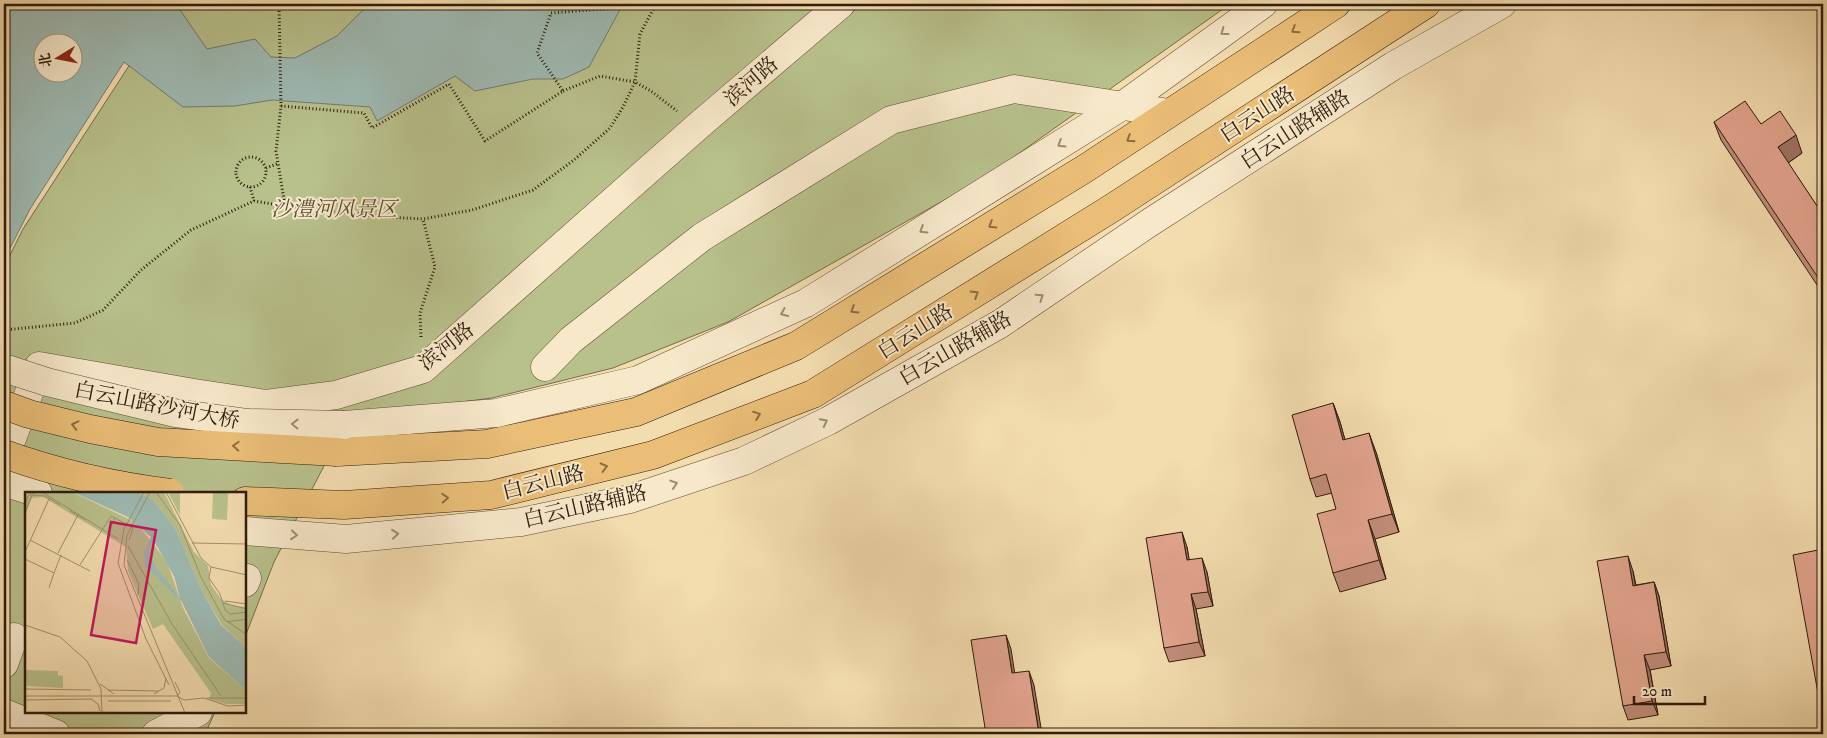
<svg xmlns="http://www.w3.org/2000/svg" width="1827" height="738" font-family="'IM FELL DW Pica','Noto Serif SC',serif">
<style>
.green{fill:#b8c18c;stroke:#746e4c}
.water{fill:#9ebab3;stroke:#727b70;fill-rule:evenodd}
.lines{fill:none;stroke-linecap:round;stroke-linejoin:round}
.minor-casing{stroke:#604c34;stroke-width:29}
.highway-casing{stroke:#2f1c0c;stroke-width:29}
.path{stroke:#2f1c0c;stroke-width:3;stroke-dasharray:1 2.5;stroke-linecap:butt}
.minor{stroke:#f7e8ca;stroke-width:28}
.highway{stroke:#eabe77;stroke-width:28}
.minor-bridge-casing{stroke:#604c34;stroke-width:29;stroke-linecap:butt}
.highway-bridge-casing{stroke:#2f1c0c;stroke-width:29;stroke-linecap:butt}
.minor-bridge{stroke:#f7e8ca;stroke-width:28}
.highway-bridge{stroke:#eabe77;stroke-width:28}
.wall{fill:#c28d7a;stroke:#2f1c0c}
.shaded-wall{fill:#9e7363;stroke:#2f1c0c}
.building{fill:#e2a48e;stroke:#2f1c0c}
.oneway{stroke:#8c6d42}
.oneway2{stroke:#9d8c74}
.labels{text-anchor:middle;stroke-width:4;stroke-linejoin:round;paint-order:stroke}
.street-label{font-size:21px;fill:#2f1c0c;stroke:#f7e8ca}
.park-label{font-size:21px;font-style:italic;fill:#584e32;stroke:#f7e8ca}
.inset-road{fill:none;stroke:#a58f6d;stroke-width:1}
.view{fill:#c2185b;fill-opacity:0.15;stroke:#c2185b;stroke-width:2.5}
.inset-edge{fill:none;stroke:#2f1c0c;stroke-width:2.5}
</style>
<rect width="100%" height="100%" fill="#f3dcae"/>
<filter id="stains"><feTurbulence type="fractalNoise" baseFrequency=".004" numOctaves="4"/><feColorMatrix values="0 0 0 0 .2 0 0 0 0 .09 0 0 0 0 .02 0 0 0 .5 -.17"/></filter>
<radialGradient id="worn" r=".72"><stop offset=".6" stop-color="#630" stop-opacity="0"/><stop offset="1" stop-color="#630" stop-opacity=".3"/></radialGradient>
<!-- green -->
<path class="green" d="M179,4H1230L987,176L728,322L613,368L492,398L350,416L274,562L245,637V493H26V712H215L205,734H4V267L23,229L136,55Z"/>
<!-- water -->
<path class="water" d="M4,4H176L207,49L255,39L271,57L295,58L337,36L369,4H396L404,7L441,4H623L589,67L563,79H533L475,91L455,76L377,121L370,107L272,100L235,106L183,107L124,62L30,209L4,260ZM42,42H72V72H42Z"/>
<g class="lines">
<!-- minor casing -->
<g class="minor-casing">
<path id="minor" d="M545,367L571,340L702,237L891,120L1014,89L1169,113
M344,425L497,413L638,380L806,303L1122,106L1263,4
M4,460L39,366L194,393L266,404L336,395L423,369L698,126L841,4
M4,482L38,493
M245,531L346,539L521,522L630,499L744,461L828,421L1000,324L1149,223L1393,66L1502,4
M245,583L247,578
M4,664L14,637
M4,713L56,734
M156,734L198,712"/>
</g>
<!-- highway casing -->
<g class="highway-casing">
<path id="highway" d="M337,452L487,444L636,412L796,346L1086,168L1336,4
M245,501L344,505L491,495L653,455L813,394L1112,208L1426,4"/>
</g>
<!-- path -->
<path class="path" d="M279,4L281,106L276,151L285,206
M563,91L600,76L635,82L651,91L677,111
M281,106L364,113L372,128L449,84L485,141L563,91L537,53L551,13L655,5
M236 172a15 15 0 1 1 30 0a15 15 0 1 1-30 0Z
M266,168L279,163
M250,187L254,201
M4,330L75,323L103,310L141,270L191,230L254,201L285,206L387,217L423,219L472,210L533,190L574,160L610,128L623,107L635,82L640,34L656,4
M421,337L420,313L435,267L423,219"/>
<!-- minor -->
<use href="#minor" class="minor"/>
<!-- highway -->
<use href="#highway" class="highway"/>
<!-- minor-bridge casing -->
<g class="minor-bridge-casing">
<path id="minor-bridge" d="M4,368L47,382L175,413L248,423L344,425"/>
</g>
<!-- highway-bridge casing -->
<g class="highway-bridge-casing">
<path id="highway-bridge" d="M4,405L29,414L90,429L158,442L337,452
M4,454C57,473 114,486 170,493"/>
</g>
<!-- minor-bridge -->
<use href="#minor-bridge" class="minor-bridge"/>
<!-- highway-bridge -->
<use href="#highway-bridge" class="highway-bridge"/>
</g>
<!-- wall -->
<path class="wall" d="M1714,122L1761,124L1802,153L1788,163L1823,215V294L1721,140Z
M1333,403L1340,422L1345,440L1376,452L1399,532L1375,539L1386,579L1340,592L1333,573L1336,509L1332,493L1316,497L1310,479Z
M1187,547L1189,560L1207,572L1213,606L1196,609L1205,656L1169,662L1164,648Z
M1633,571L1636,585L1654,582L1659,596L1671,666L1650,670L1658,715L1628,720L1623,706Z"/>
<!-- shaded-wall -->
<path class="shaded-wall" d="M1796,135L1802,153L1785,165L1778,147Z
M1333,403L1340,422L1350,458L1343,440Z
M1369,433L1376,452L1399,532L1392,514Z
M1368,520L1375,539L1386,579L1379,560Z
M1182,532L1187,547L1192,575L1187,560Z
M1628,556L1633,571L1638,600L1633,586Z
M1202,558L1207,572L1213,606L1208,592Z
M1654,582L1659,596L1671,666L1666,652Z
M1191,594L1196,609L1205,656L1199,642Z
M1006,635L1011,649L1017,688L1012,673Z
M1644,655L1650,670L1658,715L1652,701Z
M1029,671L1034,685L1042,734H1039Z"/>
<!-- building -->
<path class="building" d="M1745,101L1761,124L1780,111L1796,135L1778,147L1823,215V285L1714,122Z
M1333,403L1343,440L1369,433L1392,514L1368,520L1379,560L1333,573L1317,514L1336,509L1326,474L1310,479L1292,415Z
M1182,532L1187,560L1202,558L1208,592L1191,594L1199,642L1164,648L1146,538Z
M1823,549V721L1793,555Z
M1628,556L1633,586L1654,582L1666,652L1644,655L1652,701L1623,706L1597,561Z
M1006,635L1012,673L1029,671L1039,734H986L971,640Z"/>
<!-- one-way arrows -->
<defs><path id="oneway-chevron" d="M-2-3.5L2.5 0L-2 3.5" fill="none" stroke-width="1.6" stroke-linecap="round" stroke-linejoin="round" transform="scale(1.25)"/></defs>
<g class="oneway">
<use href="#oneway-chevron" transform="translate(1295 30) rotate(147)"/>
<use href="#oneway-chevron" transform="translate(1130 139) rotate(147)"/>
<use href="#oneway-chevron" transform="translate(992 225) rotate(148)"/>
<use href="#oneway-chevron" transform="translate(975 294) rotate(-32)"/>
<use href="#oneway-chevron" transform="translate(854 310) rotate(148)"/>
<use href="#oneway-chevron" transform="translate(757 415) rotate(-21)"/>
<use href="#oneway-chevron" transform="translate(75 425) rotate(-166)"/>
<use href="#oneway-chevron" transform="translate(236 446) rotate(-177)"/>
<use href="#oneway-chevron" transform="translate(604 467) rotate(-14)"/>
<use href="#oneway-chevron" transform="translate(445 498) rotate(-4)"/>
</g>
<g class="oneway2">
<use href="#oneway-chevron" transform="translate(1224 32) rotate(144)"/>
<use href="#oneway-chevron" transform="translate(1061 144) rotate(148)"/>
<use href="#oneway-chevron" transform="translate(923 230) rotate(148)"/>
<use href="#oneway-chevron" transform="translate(1040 297) rotate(-34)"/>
<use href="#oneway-chevron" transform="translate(784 313) rotate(156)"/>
<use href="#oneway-chevron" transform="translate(824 422) rotate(-27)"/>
<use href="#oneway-chevron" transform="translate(295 424) rotate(-179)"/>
<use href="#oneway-chevron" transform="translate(674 484) rotate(-18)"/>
<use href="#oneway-chevron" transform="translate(395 534) rotate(-6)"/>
<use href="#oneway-chevron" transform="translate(294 535) rotate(5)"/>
</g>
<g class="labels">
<!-- street labels -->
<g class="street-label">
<text transform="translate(751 81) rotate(-41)" y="7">滨河路</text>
<text transform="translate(1257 114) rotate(-33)" y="7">白云山路</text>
<text transform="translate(1295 129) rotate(-33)" y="7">白云山路辅路</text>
<text transform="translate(915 331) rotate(-32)" y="7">白云山路</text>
<text transform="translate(446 346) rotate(-38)" y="7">滨河路</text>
<text transform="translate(955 348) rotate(-30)" y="7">白云山路辅路</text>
<text transform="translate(157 405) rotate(11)" y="7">白云山路沙河大桥</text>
<text transform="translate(543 482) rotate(-14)" y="7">白云山路</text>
<text transform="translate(585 506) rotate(-13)" y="7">白云山路辅路</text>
</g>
<!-- park labels -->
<g class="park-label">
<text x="334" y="216">沙澧河风景区</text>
</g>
</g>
<!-- overview -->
<g transform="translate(25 492)">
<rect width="221" height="221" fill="#f3dcae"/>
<path d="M0,0H47L112,31L142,70L158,116L184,166L221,198V212H201L184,207L186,201L138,132L128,137L103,79L101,55L18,5L7,6L0,23ZM113,0H139L169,60L183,74L186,93L196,107L208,114L221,115V155L197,133L177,99L150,36L128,8ZM143,0H155V23ZM188,0H203L202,28L187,27ZM1,178L33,179V183L38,184V196L1,194Z" fill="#b8c18c"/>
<path d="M48,0H112L128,8L150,36L177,99L196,133L221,155V198L184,165L157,110L120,74L119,60L126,45L103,25ZM129,49L149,84L155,106L130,74L124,56Z" fill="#9ebab3" fill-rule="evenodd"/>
<path class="inset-road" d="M17,0L93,47M119,0L99,37L93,71L121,147L144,193M125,0L102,43L99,73L160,221M131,0L155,33L176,85L199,127L222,143M141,0L176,66L186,75L222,83M0,12L3,4L11,0M45,19L61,28M0,21L7,3L20,4L35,13M85,43L84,38L90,26L108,36L104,48M5,48L65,79M167,51L222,52M103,54L147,132L196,204M0,60L24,7M33,61L53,23M0,67L29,81L24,96M102,68L114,92L113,103M55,73L86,24L90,26M186,75L184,86L195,102L200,118L205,122L222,120M29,81L36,63M200,109L222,112M198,111L222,117M202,130L222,127M0,133L35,145L62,169L76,197L77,221M150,190L155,200L152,204L159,208L179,206L203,214L222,213M75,192L89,202M0,197L66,198M83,198L133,199M129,202L139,196L141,186M0,204H152M182,206H222M66,207L73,212L75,219M0,208L67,207M83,209H146"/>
<path class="view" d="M86,30L131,38L111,151L66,143Z"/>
<rect width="221" height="221" class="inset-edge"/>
</g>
<!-- margin -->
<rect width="1827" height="738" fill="none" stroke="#f3dcae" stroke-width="20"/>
<rect x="5" y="5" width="1817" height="728" fill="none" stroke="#2f1c0c" stroke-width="2.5"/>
<rect x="10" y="10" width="1807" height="718" fill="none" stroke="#2f1c0c"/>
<!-- north arrow -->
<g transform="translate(58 58) rotate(260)"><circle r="24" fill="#f7e8ca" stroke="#a7967e"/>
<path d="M0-4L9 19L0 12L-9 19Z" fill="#8f2418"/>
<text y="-8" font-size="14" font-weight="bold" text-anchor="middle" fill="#2f1c0c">北</text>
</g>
<!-- scale -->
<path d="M1634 696v8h71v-8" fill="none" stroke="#2f1c0c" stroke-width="2.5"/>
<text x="1642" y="696" font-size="15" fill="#2f1c0c" stroke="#f7e8ca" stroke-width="4" paint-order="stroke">20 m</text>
<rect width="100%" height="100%" filter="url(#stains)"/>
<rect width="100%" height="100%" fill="url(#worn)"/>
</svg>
